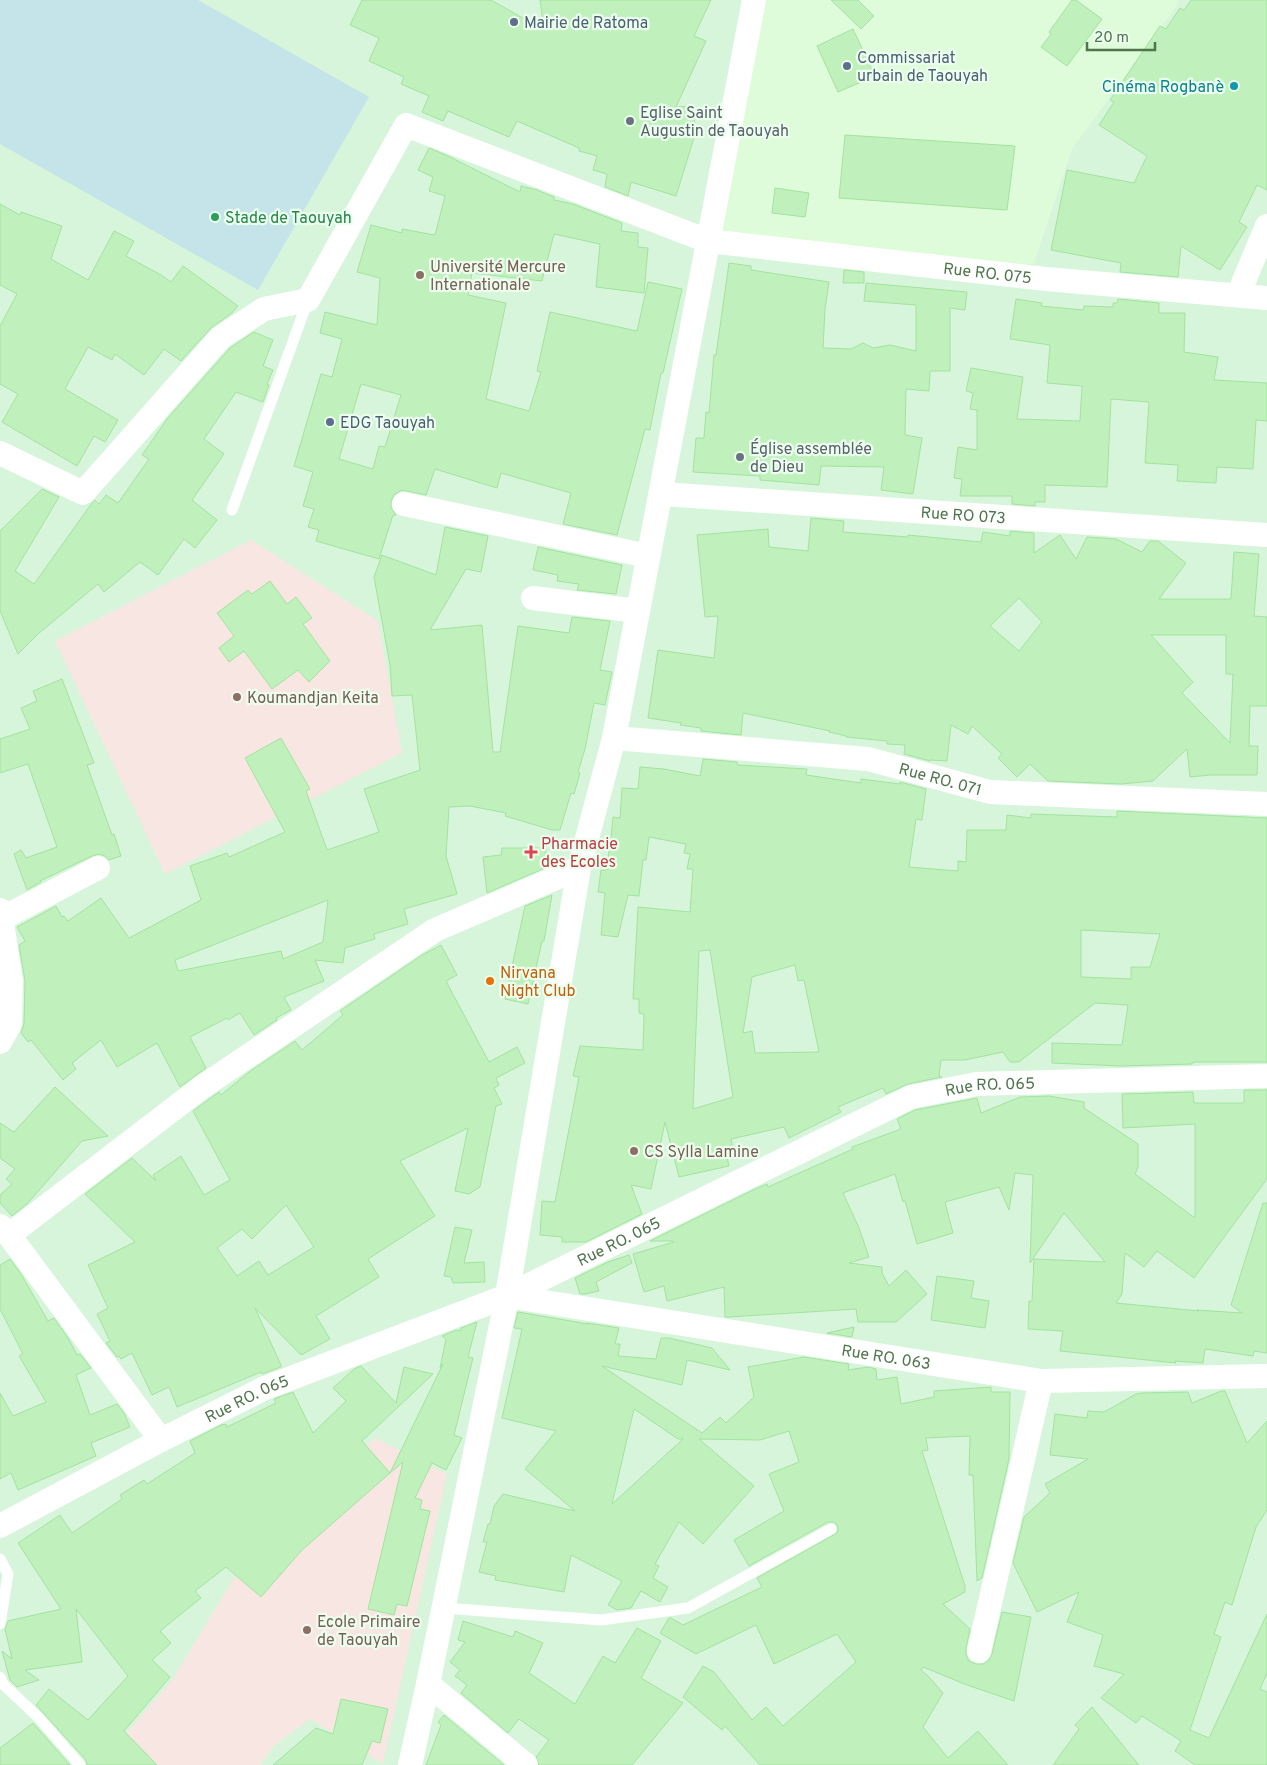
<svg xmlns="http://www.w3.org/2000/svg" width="1267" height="1765" font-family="Overpass,sans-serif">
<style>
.residential{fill:#d7f5db}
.commercial{fill:#defcd9}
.education{fill:#f8e6e2}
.green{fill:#c4e4e9}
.building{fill:#c0f1bd;stroke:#a2e39e;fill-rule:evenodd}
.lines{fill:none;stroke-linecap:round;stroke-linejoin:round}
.service{stroke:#fff;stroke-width:11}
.minor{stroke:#fff;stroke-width:24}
.service-dot{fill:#5c6f8a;stroke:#ecffef;stroke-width:2}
.culture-dot{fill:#0f9aa8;stroke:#ecffef;stroke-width:2}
.worship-dot{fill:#6b7280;stroke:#ecffef;stroke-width:2}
.leisure-dot{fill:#2e9e5b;stroke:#ecffef;stroke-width:2}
.education-dot{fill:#8d6e63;stroke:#ecffef;stroke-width:2}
.health-dot{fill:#e0444e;stroke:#ecffef;stroke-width:2}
.food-dot{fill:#e8710a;stroke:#ecffef;stroke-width:2}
.labels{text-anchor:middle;stroke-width:4.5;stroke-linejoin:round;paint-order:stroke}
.service-label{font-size:16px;fill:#4e5e75;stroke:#ecffef;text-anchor:start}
.culture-label{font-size:16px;fill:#0d838f;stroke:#ecffef;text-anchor:end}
.worship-label{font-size:16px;fill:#5b616d;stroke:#ecffef;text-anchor:start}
.leisure-label{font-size:16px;fill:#27864d;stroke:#ecffef;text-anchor:start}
.education-label{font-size:16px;fill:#785e54;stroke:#ecffef;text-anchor:start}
.street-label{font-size:16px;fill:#4e754b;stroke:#ecffef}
.health-label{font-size:16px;fill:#be3a42;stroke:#ecffef;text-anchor:start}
.food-label{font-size:16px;fill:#c56008;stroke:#ecffef;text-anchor:start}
</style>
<rect width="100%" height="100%" fill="#e5fce9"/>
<!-- residential -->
<path class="residential" d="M0,0H1267V1765H0Z"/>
<!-- commercial -->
<path class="commercial" d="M763,0H1179L1173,11L1072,149L1034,263L1017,268L719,236Z"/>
<!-- education -->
<path class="education" d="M251,540L378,621L402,753L165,874L55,641Z
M375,1438L447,1474L383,1764L310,1719L275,1745L260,1765H99L172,1680L262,1532Z"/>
<!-- green -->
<path class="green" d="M0,0H198L369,97L258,290L0,144Z"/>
<!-- building -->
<path class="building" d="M362,0H491L544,30L540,0H711L694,36L706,41L676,107L693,106L695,127L697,128L676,196L631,182L628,196L605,187L607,174L593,170L597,156L579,151V148L517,121L509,137L448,111L443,121L422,112L429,96L401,84L404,77L369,61L379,38L350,25Z
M831,0H858L874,16L861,29Z
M1072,0H1076L1102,19L1067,66L1041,47L1051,34L1049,32Z
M1191,0H1267V190L1257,185L1239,222L1247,227L1220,270L1181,246L1178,277L1120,272L1121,263L1051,250L1067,170L1134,183L1147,156L1099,125L1114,102L1110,100L1160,26L1166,29L1180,8L1184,10Z
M853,29L875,76L838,92L817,46Z
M845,135L1015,146L1007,210L839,198Z
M429,148L446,155L520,192L521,186L537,190L554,197V200L573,204L622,223L621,231L638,233V247L648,248L644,293L596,287L600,244L554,234L542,281L472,273L468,295L506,303L486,399L529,411L541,372L537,371L550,312L637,331L648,282L682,289L663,373H661L650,430L645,429L617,535L563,524L571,493L501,473L497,488L435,469L426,495L402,490L394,495L391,501V508L396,515H393L379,559L316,541L319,530L308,527L314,509L303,506L313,472L294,466L321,374L332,377L342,339L320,333L325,312L377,325L380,278L357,272L371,225L402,233V229L435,235L445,196L429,191L433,177L418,170ZM361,384L401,395L385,447L379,446L373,469L339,459Z
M775,188L809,193L805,217L772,213Z
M0,204L20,215L21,212L62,226L51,259L88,280L114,231L134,241L126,256L161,275L171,282L183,266L238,306L232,313L211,328L181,361L164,349L144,375L115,354L112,360L88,347L65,389L118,420L105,442L94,436L77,466L2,422L18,394L0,384V326L17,294L0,285Z
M729,263L751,266V270L829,282L825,309L823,348L851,349L863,343L873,348L890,345L916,351V305L864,301L866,283L967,292L965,310L950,308V371H930L929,391L906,389L905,435L922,438L913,494L881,490L884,467L821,466L819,485L760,480V476L693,472L696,438H704L706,412L709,413L714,355H716Z
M844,270L864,272V283H843Z
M1016,299L1042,303L1041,306L1083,310L1084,306L1113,307V303H1117L1118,299L1159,303V313H1185L1184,352L1218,357L1214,380L1267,383V421L1256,420L1253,469L1217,467L1216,483L1177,481L1178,465L1145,463L1149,402L1111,399L1107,487L1045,485V502H1035V506L1012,504V496H960L962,479L954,478L958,447L977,450V410L970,409L973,393L966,391L971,368L1023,377L1017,419L1080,421L1082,386L1047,383L1050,345L1010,339Z
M254,332L273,340L263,366L273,370L267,384L269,385L263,402L236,392L204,439L224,454L192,500L217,520L195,548L184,539L158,575L140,562L104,592L98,584L38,634L18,654L0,611V531L42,489L59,497L15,571L34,584L92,503L95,500L99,504L106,495L118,503L149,459L142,455L167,419L230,348Z
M811,518L844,521L843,532L908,537V535L981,542L983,532L1010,536V531L1034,533V553L1060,535L1076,559L1087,537L1116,539L1142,552L1150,541H1158L1186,563L1159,599H1231L1234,552L1259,554L1254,616L1267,617V706H1250L1249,746H1258L1257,775H1210L1190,777L1187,749L1153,781L1121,784L1048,781L1030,764L1017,777L998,758L1002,754L972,726L968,734L951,725L947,761L930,760V761L904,754L905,745L887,744V741L846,737V736L829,732L830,731L743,713L741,735L701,731V728L680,725L681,723L648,718L658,650L714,658L718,616L705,617L697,535L768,529L769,547L808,551ZM1019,598L1042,622L1019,651L990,626ZM1151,635H1226V674H1233L1230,743L1182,693L1193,682Z
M445,527L488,536L481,572L466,569L430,630L482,625L493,752H500L518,626L569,633L572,617L610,621L600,670L612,672L605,705L594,703L585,749L578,772L580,773L574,794L571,793L560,830H552L505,816L506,813L470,806L449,807L446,856L457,894L404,909L408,924L374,934L375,939L345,948L343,963L315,960L324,981L284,997L291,1010L276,1018L277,1020L254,1035L240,1013L228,1020L227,1018L190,1037L206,1068L180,1087L157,1043L117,1067L101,1040L72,1063L76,1069L63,1080L31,1040L28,1042L21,1033L24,1024L25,981L19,945L25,941L17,927L56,906L62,917L64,916L68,921L101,898L129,938L201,900L190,866L227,853L229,857L285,832L245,758L281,738L310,789L306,791L327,850L379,832L364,789L420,770L412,695L392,696L390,665L374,577L382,555L436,575ZM328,900L323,942L283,959L281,951L178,971L175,960Z
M538,547L622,565L616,594L577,590L579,584L557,581L558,575L533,570Z
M270,581L287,604L296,597L312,618L303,624L330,661L309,682L298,670L272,689L244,651L229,662L219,648L234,636L217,613L248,590L252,594Z
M62,679L94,763L87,765L112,835L114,834L121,856L109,860L105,856L99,854L92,856L40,881L41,882L27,890L14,854L21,850L26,858L57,847L28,764L0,773V739L30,729L21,708L37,701L33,691Z
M703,759L737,762V765L807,769L806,775L861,783V779L900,784V782L926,789L922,820L916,819L909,867L958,871V861L966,862L967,830H1006L1007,815L1031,818V814L1117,817V811L1267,818V1062H1196L1192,1063V1064L1121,1066L1052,1063V1043L1122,1045L1128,1005L1095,1003L1019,1062H1010L1003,1052L965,1060H941L939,1076L942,1077L908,1084L886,1094L883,1088L838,1107L841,1112L789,1138L784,1127L731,1139L734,1155L727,1157L729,1166L679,1177L665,1122L651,1189L631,1185L642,1214L586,1242H562V1237L540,1235L542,1201L555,1202L579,1077L573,1076L580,1046L643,1050L644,1014L639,1013V999H633L638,907L690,912L693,869H687L690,854L684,853L686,844L649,837L646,860H643L639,896L628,895L618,937L601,935L605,893L598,892L601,870H607L609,849L611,848L610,847L613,817L620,818L622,788L638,789L640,767L664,769L700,776ZM1081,930L1160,934L1150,967H1131V979L1081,977ZM710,950L733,1097L693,1109L699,951ZM795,965L798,981L804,980L819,1052L755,1053L752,1031L743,1033L752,977Z
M502,848H546L545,868L487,893L483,857L501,855Z
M552,895L544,941H542L528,1004L505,999L525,906Z
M441,945L457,975L446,981L489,1062L517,1047L525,1063L496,1078L499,1085L494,1088L502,1104L496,1106L480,1187L469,1194L455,1191L468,1128L400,1161L435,1216L368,1259L379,1277L316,1316L330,1339L301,1355L255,1308L281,1365V1367L262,1374L261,1372L177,1407L169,1387L152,1395L132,1353L121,1359L119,1356L117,1357L106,1343L110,1341L97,1314L108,1308L88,1265L135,1242L85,1194L132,1158L156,1181L153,1175L181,1156L204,1195L230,1180L193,1111L219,1092L221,1095L249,1072L295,1041L302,1050L343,1015L340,1011L422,955ZM286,1205L314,1247L268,1275L259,1261L237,1276L217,1248L242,1229L252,1239Z
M55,1087L108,1136L82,1141L28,1203L12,1216L0,1203V1195L12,1184L6,1179L15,1169L0,1158V1123L14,1132Z
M1244,1090H1267V1179L1194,1278L1157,1251L1144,1267L1125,1253L1122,1294L1116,1303L1199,1311L1197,1310L1242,1313L1231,1305L1263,1203H1267V1353L1254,1351L1253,1356L1205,1349L1203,1363L1175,1361L1176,1363L1119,1357L1060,1351L1063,1331L1028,1329L1029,1301H1032L1034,1259L1105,1262L1064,1213L1030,1263L1033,1175L1015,1173L1009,1210L999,1187L945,1202L953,1233L917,1244L905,1201L903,1202L895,1174L843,1193L859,1228L869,1257L849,1263L882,1267V1273L889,1286L906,1270L927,1294L896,1322H858L856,1309L729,1317H725L724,1287L667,1301L664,1286L644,1292L633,1254L674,1242L673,1241H650L755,1189L767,1184L768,1187L853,1149L852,1147L901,1129L897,1119L915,1110L977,1098L981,1113L1020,1097L1049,1096L1084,1102V1108L1138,1144V1167L1135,1174L1195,1218V1124L1123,1128L1122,1094L1193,1092L1194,1103H1244Z
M455,1227L472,1230L464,1263L484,1262L485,1282L453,1283L451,1277L444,1276Z
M629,1255L632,1263L596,1282L599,1291L585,1294H580L575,1278L608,1262Z
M10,1259L21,1274L48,1321L54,1318L68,1338L77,1355L80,1354L91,1368L76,1375L90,1415L117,1404L124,1413L130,1427L91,1443L96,1456L18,1490L11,1473L0,1479V1393L13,1416L46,1402L19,1356L23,1354L0,1309V1265Z
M937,1276L974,1281L971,1298L989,1301L985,1328L931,1320Z
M518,1312L588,1324L587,1323L619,1328L615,1344H620L618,1356L656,1359L661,1338H669L712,1348L730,1370L687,1360L682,1385L602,1366L702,1433L720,1417L726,1423L754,1397L748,1367L804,1357L849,1364L848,1370L868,1367L876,1369L877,1380L897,1377L901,1404L934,1397V1391L991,1387V1392H1010L1009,1459L982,1578L977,1581L973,1475H969L970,1436L926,1438L928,1450L922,1451L965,1586V1592L943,1604L970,1629L966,1648V1655L969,1661L976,1664H983L989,1660L992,1654L1002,1612L1031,1617L1014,1701L967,1685L923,1667L921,1670L928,1676L943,1693L923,1727L948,1758L978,1731L1008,1765H760L725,1726L722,1730L683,1697L703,1666L714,1672L752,1720L766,1707L783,1726L856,1662L837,1634L774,1664L756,1625L696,1654L660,1633L669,1618H671L683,1625L762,1587L757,1578L837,1533L838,1529L837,1525L834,1522H828L749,1566L734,1540L784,1511L769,1474L799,1462L789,1431L760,1440L699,1439L754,1486L703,1544L679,1522L655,1564L659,1566L653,1578L668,1587L660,1602L641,1591L631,1608L617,1610L608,1605L622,1581L571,1555L564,1592L495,1580L496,1576L479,1572L487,1542H483L488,1524H490L494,1506L503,1494L575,1511L525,1469L556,1431L502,1418L522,1329L514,1328ZM634,1409L678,1439H683L612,1504Z
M477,1322L468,1357L473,1358L454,1435L462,1438L446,1470L432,1463L415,1498L422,1500L420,1509L430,1511L407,1606L397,1604L394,1615L368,1609L403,1462L390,1473L443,1364L440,1368L446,1339L442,1336L456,1330L460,1331L461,1328Z
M854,1327L852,1337L827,1333Z
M361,1366L396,1403L404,1367L433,1374L362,1441L390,1473L301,1551L261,1597L226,1567L195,1591L201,1598L160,1631L171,1643L152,1660L170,1677L124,1731L157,1765H87L86,1760L36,1705L49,1689L88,1720L128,1676L76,1609L82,1662L25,1670L39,1680L17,1687L10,1680L2,1651L12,1659L5,1629L8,1621L61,1609L18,1543L60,1515L72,1533L122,1499L120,1495L144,1480L147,1484L195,1453L190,1441L221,1425L226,1424L227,1427L276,1403L274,1399L293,1392L313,1433L346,1401L333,1388L354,1369Z
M1221,1391H1225L1247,1443L1267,1421V1510L1256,1527L1232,1605L1225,1602L1214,1634L1221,1637L1190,1730L1209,1738L1267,1614V1673L1260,1689L1267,1692V1765H1195L1175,1751L1181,1741L1142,1716L1136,1723L1101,1698L1124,1674L1094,1666L1103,1635L1067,1622L1079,1592L1037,1612L1013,1563L1024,1517L1050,1493L1045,1484L1088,1459L1050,1455L1055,1414L1087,1418L1088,1411L1104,1412L1136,1394L1142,1393L1188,1392L1192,1403Z
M463,1621L513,1637L515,1631L543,1643L529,1673L575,1704L603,1656L615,1663L637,1628L661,1641L641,1678L683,1703L632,1765H539L536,1757L549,1740L519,1719L508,1733L461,1693L467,1685L455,1676L460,1670L450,1662L465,1642L458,1640Z
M341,1699L388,1709L380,1743L372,1741L362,1765H273L316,1728L333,1734Z
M1092,1707L1125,1748L1139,1765H1053L1079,1729L1075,1725Z
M444,1715L504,1765H426L441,1725L438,1722Z
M33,1723L70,1765H0V1748Z"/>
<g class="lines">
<!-- service -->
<path class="service" d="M232,510L308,300
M0,1559L8,1574L0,1624
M444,1608L601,1620L688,1608L831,1529
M0,1677L3,1684L38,1717L80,1765"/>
<!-- minor -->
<g class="minor">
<path d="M1238,295L1267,226"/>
<path id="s1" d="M0,453L83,493L221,337L264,309L308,300L406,125L708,241L1046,279L1267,298"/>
<path id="s2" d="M662,494L1267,535"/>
<path d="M404,504L648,556"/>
<path d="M533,598L638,611"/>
<path id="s3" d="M614,738L868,759L990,792L1267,804"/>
<path d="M0,910L11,981L10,1024L0,1042"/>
<path d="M1,919L98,868"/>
<path d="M0,1226L9,1235L161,1440"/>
<path d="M9,1235L202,1087L435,930L579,868"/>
<path id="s4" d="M507,1296L1041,1381L1267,1376"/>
<path id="s5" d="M0,1526L161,1440L265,1388L507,1296L911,1097L976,1084L1267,1076"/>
<path d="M979,1651L1041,1381"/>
<path d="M428,1684L526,1765"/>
<path d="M410,1765L428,1684L507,1296L579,868L614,738L754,0"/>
</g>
</g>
<!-- markers -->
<g class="service-dot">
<circle cx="514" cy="22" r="5"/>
<circle cx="847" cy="66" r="5"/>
<circle cx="330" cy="422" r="5"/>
</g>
<circle class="culture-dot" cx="1234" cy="86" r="5"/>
<g class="worship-dot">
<circle cx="630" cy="121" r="5"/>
<circle cx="740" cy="457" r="5"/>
</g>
<circle class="leisure-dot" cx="215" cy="217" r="5"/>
<g class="education-dot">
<circle cx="420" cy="275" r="5"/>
<circle cx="237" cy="697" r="5"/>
<circle cx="634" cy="1151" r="5"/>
<circle cx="307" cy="1630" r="5"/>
</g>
<path class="health-dot" d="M528.5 844.5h5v5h5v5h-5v5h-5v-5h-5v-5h5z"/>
<circle class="food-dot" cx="490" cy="981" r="5"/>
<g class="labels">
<!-- service labels -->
<g class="service-label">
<text x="524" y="28">Mairie de Ratoma</text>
<text x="857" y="63">Commissariat<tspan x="857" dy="18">urbain de Taouyah</tspan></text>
<text x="340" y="428">EDG Taouyah</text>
</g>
<!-- culture labels -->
<g class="culture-label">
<text x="1224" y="92">Cinéma Rogbanè</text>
</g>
<!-- worship labels -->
<g class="worship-label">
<text x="640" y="118">Eglise Saint<tspan x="640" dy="18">Augustin de Taouyah</tspan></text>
<text x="750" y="454">Église assemblée<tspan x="750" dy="18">de Dieu</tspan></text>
</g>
<!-- leisure labels -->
<g class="leisure-label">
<text x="225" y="223">Stade de Taouyah</text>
</g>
<!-- education labels -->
<g class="education-label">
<text x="430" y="272">Université Mercure<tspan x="430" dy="18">Internationale</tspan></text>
<text x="247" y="703">Koumandjan Keita</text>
<text x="644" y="1157">CS Sylla Lamine</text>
<text x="317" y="1627">Ecole Primaire<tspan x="317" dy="18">de Taouyah</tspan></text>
</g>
<!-- street labels -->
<g class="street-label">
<text dy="6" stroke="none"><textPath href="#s1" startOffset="1202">Rue RO. 075</textPath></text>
<text dy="6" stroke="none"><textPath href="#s2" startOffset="302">Rue RO 073</textPath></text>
<text dy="6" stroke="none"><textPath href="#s3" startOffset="330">Rue RO. 071</textPath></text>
<text dy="6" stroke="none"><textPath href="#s5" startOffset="1088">Rue RO. 065</textPath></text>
<text dy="6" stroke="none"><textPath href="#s5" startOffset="682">Rue RO. 065</textPath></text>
<text dy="6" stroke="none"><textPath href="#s4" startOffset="384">Rue RO. 063</textPath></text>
<text dy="6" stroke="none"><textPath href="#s5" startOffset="278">Rue RO. 065</textPath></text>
</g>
<!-- health labels -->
<g class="health-label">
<text x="541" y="849">Pharmacie<tspan x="541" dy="18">des Ecoles</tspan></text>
</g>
<!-- food labels -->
<g class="food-label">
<text x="500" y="978">Nirvana<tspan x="500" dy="18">Night Club</tspan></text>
</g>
</g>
<!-- scale -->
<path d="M1087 42v8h68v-8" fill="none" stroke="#4e754b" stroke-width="2.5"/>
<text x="1094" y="42" font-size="15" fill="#4e754b" stroke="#ecffef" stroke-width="4" paint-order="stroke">20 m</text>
</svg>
